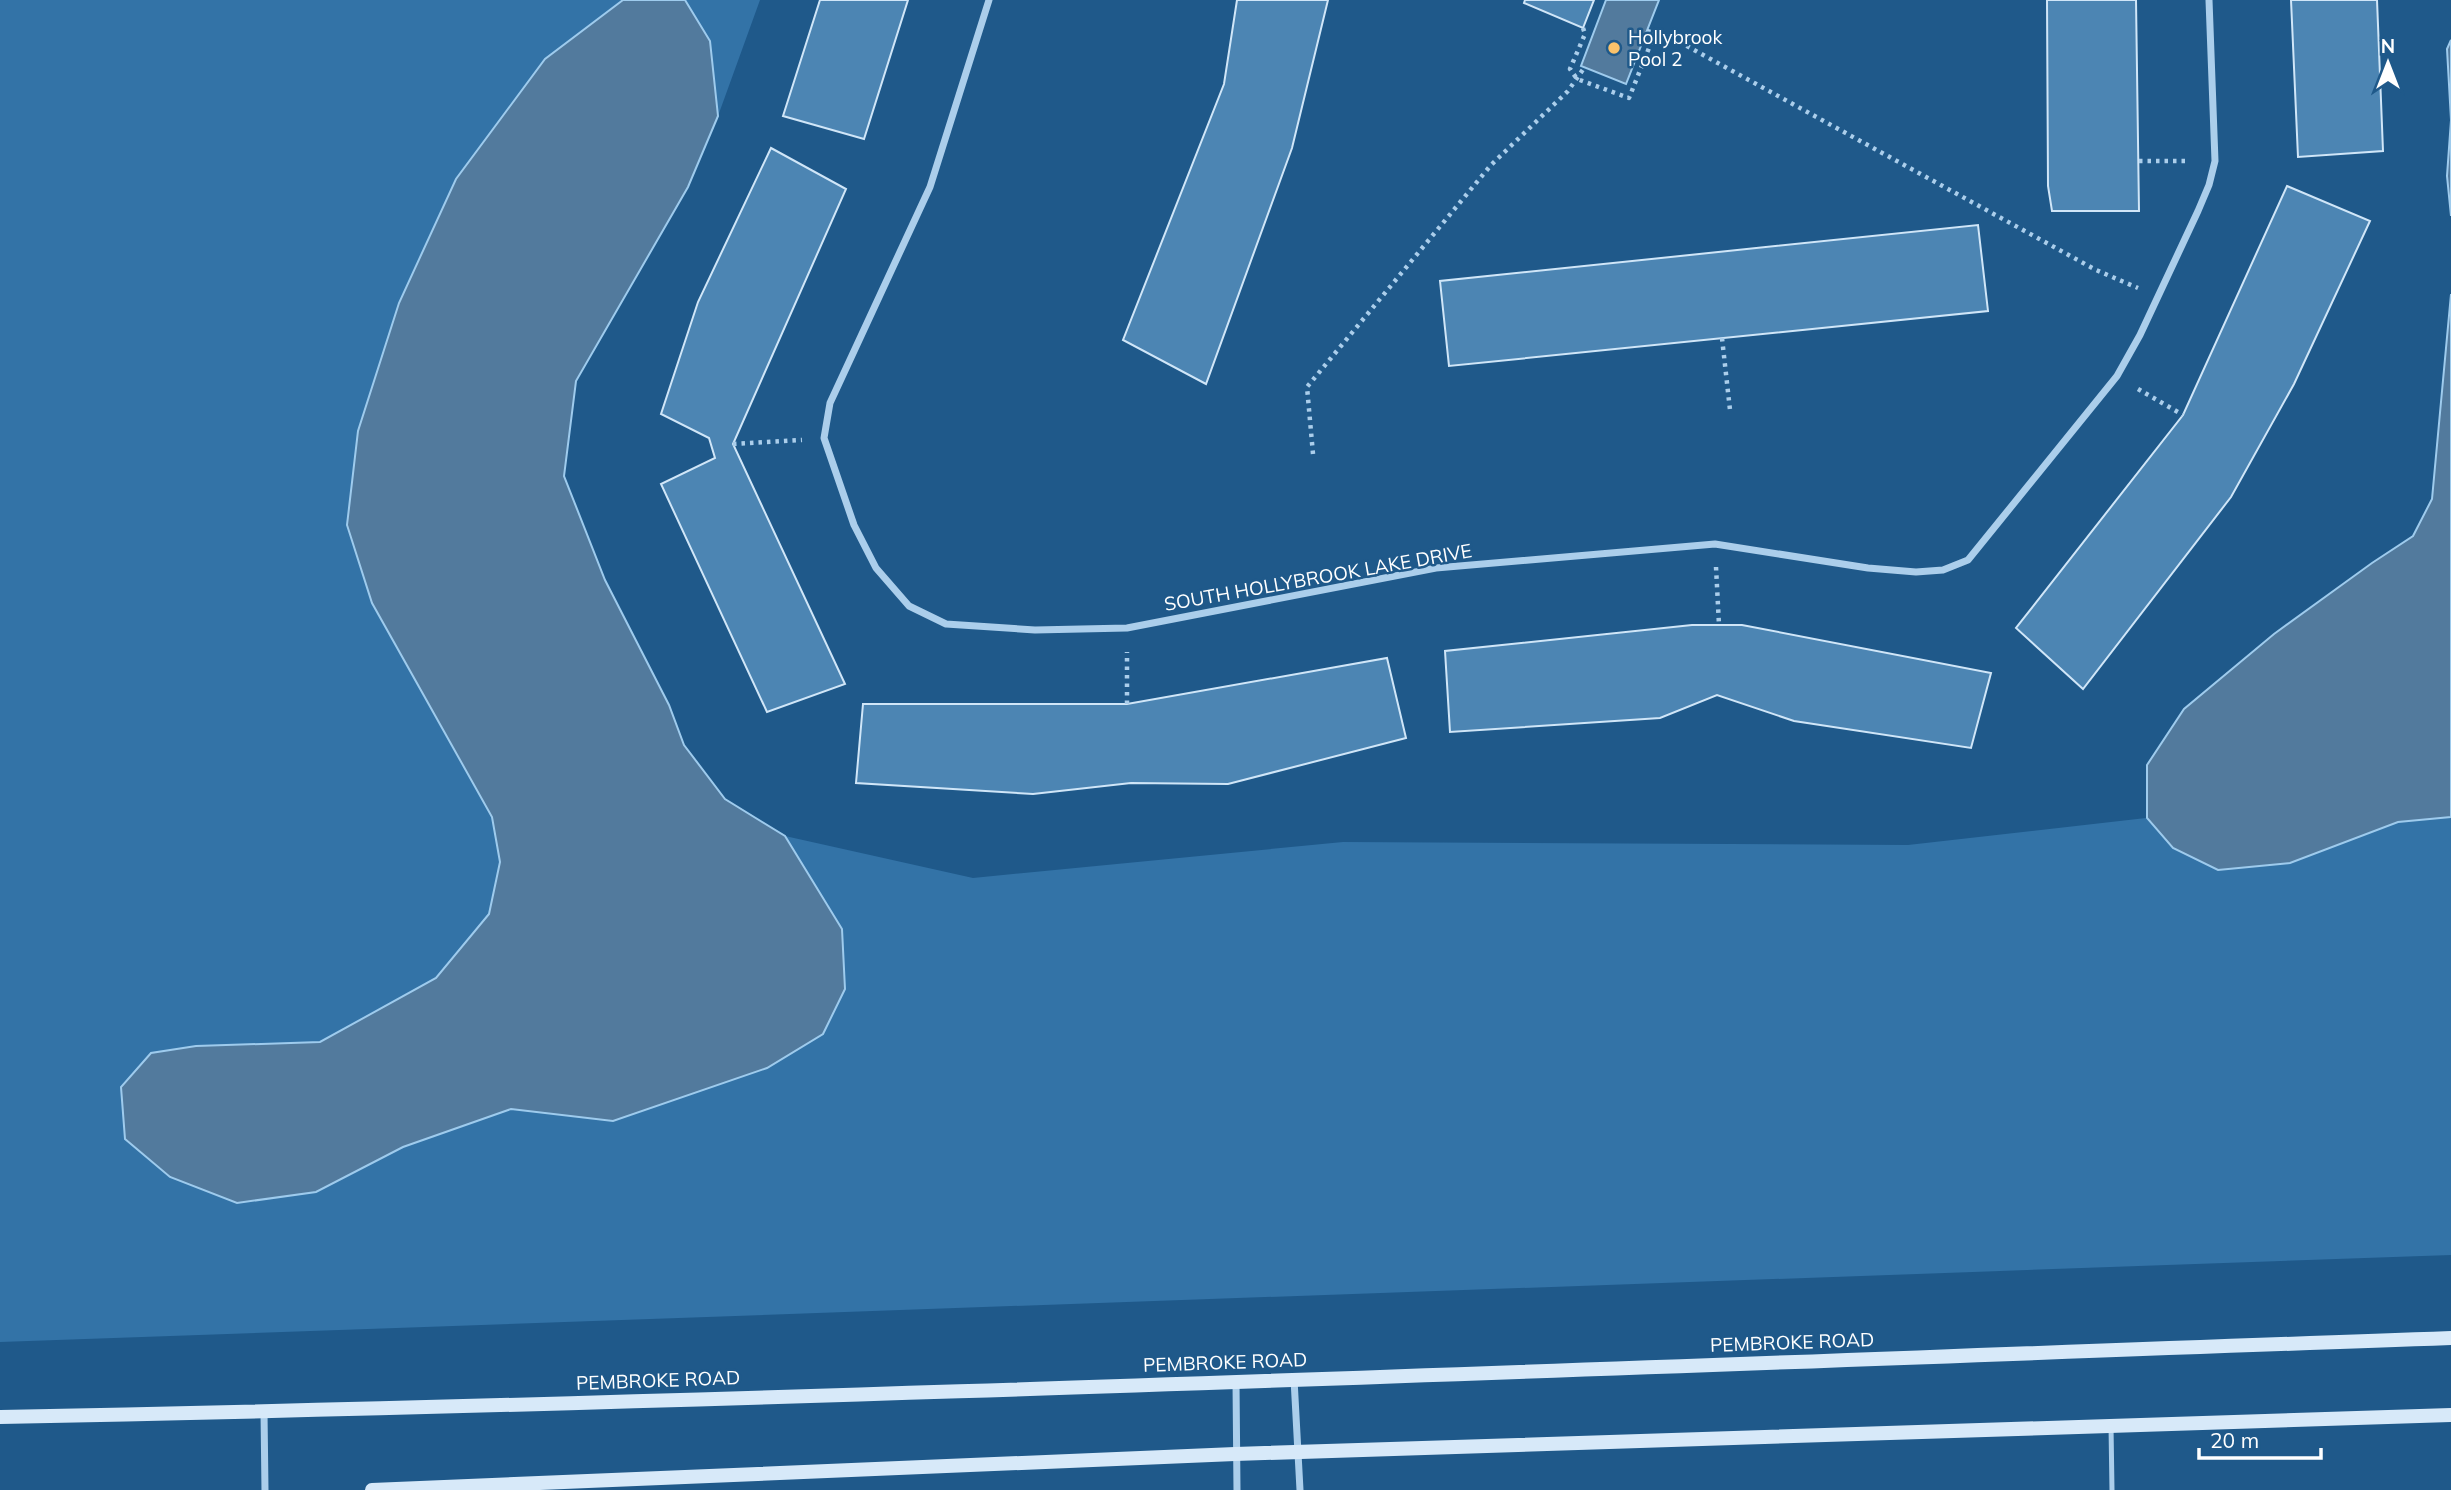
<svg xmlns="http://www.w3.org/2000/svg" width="2451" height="1490" font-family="Mulish,sans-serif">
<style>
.green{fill:#3373a7}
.water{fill:#527a9d;stroke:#9ecbed;stroke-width:2}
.building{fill:#4c85b3;stroke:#d0e6f8;stroke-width:2}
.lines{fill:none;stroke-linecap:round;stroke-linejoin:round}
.path{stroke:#abceeb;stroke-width:4.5;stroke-dasharray:3.5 5;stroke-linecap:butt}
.service{stroke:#abceeb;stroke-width:5}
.minor{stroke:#abceeb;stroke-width:7}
.secondary{stroke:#d7e9f9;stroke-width:14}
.poi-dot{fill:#f9c26b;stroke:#1f598a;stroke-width:2.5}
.labels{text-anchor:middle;stroke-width:5;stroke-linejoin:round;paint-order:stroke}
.poi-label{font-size:19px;fill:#fff;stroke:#1f598a;text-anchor:start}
.street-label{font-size:19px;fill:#fff;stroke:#1f598a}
</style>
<rect width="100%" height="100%" fill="#1f598a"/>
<!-- green -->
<path class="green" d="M0,0H760L718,116L688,187L576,381L564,476L605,580L669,705L684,745L725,799L785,836L973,878L1343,842L1908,845L2146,818L2147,765L2184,709L2274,634L2372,563L2413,536L2432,499L2451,294V1255L0,1342Z"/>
<!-- water -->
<path class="water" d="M623,0H685L710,41L718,116L688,187L576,381L564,476L605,580L669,705L684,745L725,799L785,836L842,929L845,989L823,1034L767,1068L613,1121L511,1109L403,1147L316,1192L237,1203L170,1177L125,1139L121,1087L151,1053L196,1046L320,1042L436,978L489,914L500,862L492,817L372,603L347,525L358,431L399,303L456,179L545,59Z
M1606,0H1659L1626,84L1581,66Z
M2451,40V216L2447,176L2451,120L2447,49Z
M2451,294V817L2398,822L2290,863L2218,870L2173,848L2147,818V765L2184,709L2274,634L2372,563L2413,536L2432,499Z"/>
<!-- building -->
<path class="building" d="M820,0H908L864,139L783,116Z
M1237,0H1328L1292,148L1206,384L1123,340L1224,84Z
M1525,0H1594L1583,28L1524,3Z
M2047,0H2136L2139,211H2052L2048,186Z
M2291,0H2377L2383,151L2298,157Z
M771,148L846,189L733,444L845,684L767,712L661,484L715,458L709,438L661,414L698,302Z
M2287,186L2370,221L2294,384L2231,497L2083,689L2016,628L2183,415Z
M1978,225L1988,311L1449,366L1440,281Z
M1692,625H1742L1991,673L1971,748L1794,721L1717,695L1660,718L1450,732L1445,651Z
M1387,658L1406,738L1228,784L1131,783L1033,794L856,783L863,704H1127Z"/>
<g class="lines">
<!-- path -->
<path class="path" d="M1583,28L1585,34L1570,69L1577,79L1629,98L1655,33
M1647,31L1674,39L2096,270L2138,288
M2139,161H2190
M1722,338L1730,410
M2138,389L2183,415
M733,444L802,440
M1313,454L1307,387L1491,165L1568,91L1584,68
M1716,567L1719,625
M1127,704V652"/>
<!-- service -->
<path class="service" d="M2111,1426L2112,1490"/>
<!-- minor -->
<path class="minor" d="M989,0L930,187L830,403L824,438L854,525L876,568L909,606L946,624L1035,630L1127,628L1436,568L1715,544L1868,568L1916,572L1943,570L1968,560L2117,376L2140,335L2198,211L2209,185L2215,161L2209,0
M1294,1379L1300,1490
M1236,1382L1237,1490
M264,1412L265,1490"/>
<!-- secondary -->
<path class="secondary" d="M0,1417C817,1401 1634,1367 2451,1338
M372,1490L1235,1454L2451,1415"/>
</g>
<!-- markers -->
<circle class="poi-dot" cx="1614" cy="48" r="7"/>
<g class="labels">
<!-- poi labels -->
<g class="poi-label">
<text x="1628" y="44">Hollybrook<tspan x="1628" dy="22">Pool 2</tspan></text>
</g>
<!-- street labels -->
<g class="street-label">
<text transform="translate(1318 577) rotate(-10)" y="7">SOUTH HOLLYBROOK LAKE DRIVE</text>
<text transform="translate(1792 1342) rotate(-2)" y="7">PEMBROKE ROAD</text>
<text transform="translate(1225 1362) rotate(-2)" y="7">PEMBROKE ROAD</text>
<text transform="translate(658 1380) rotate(-2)" y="7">PEMBROKE ROAD</text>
</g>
</g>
<!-- north arrow -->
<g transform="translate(2388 63)" stroke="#1f598a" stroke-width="5" paint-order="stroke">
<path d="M0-5L12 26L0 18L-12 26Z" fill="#ffffff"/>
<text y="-10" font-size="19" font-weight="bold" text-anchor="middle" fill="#ffffff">N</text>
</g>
<!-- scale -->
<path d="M2199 1448v10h122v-10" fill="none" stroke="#ffffff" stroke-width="3.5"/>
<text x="2210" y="1448" font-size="21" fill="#ffffff" stroke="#1f598a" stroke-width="5" paint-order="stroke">20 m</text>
</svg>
